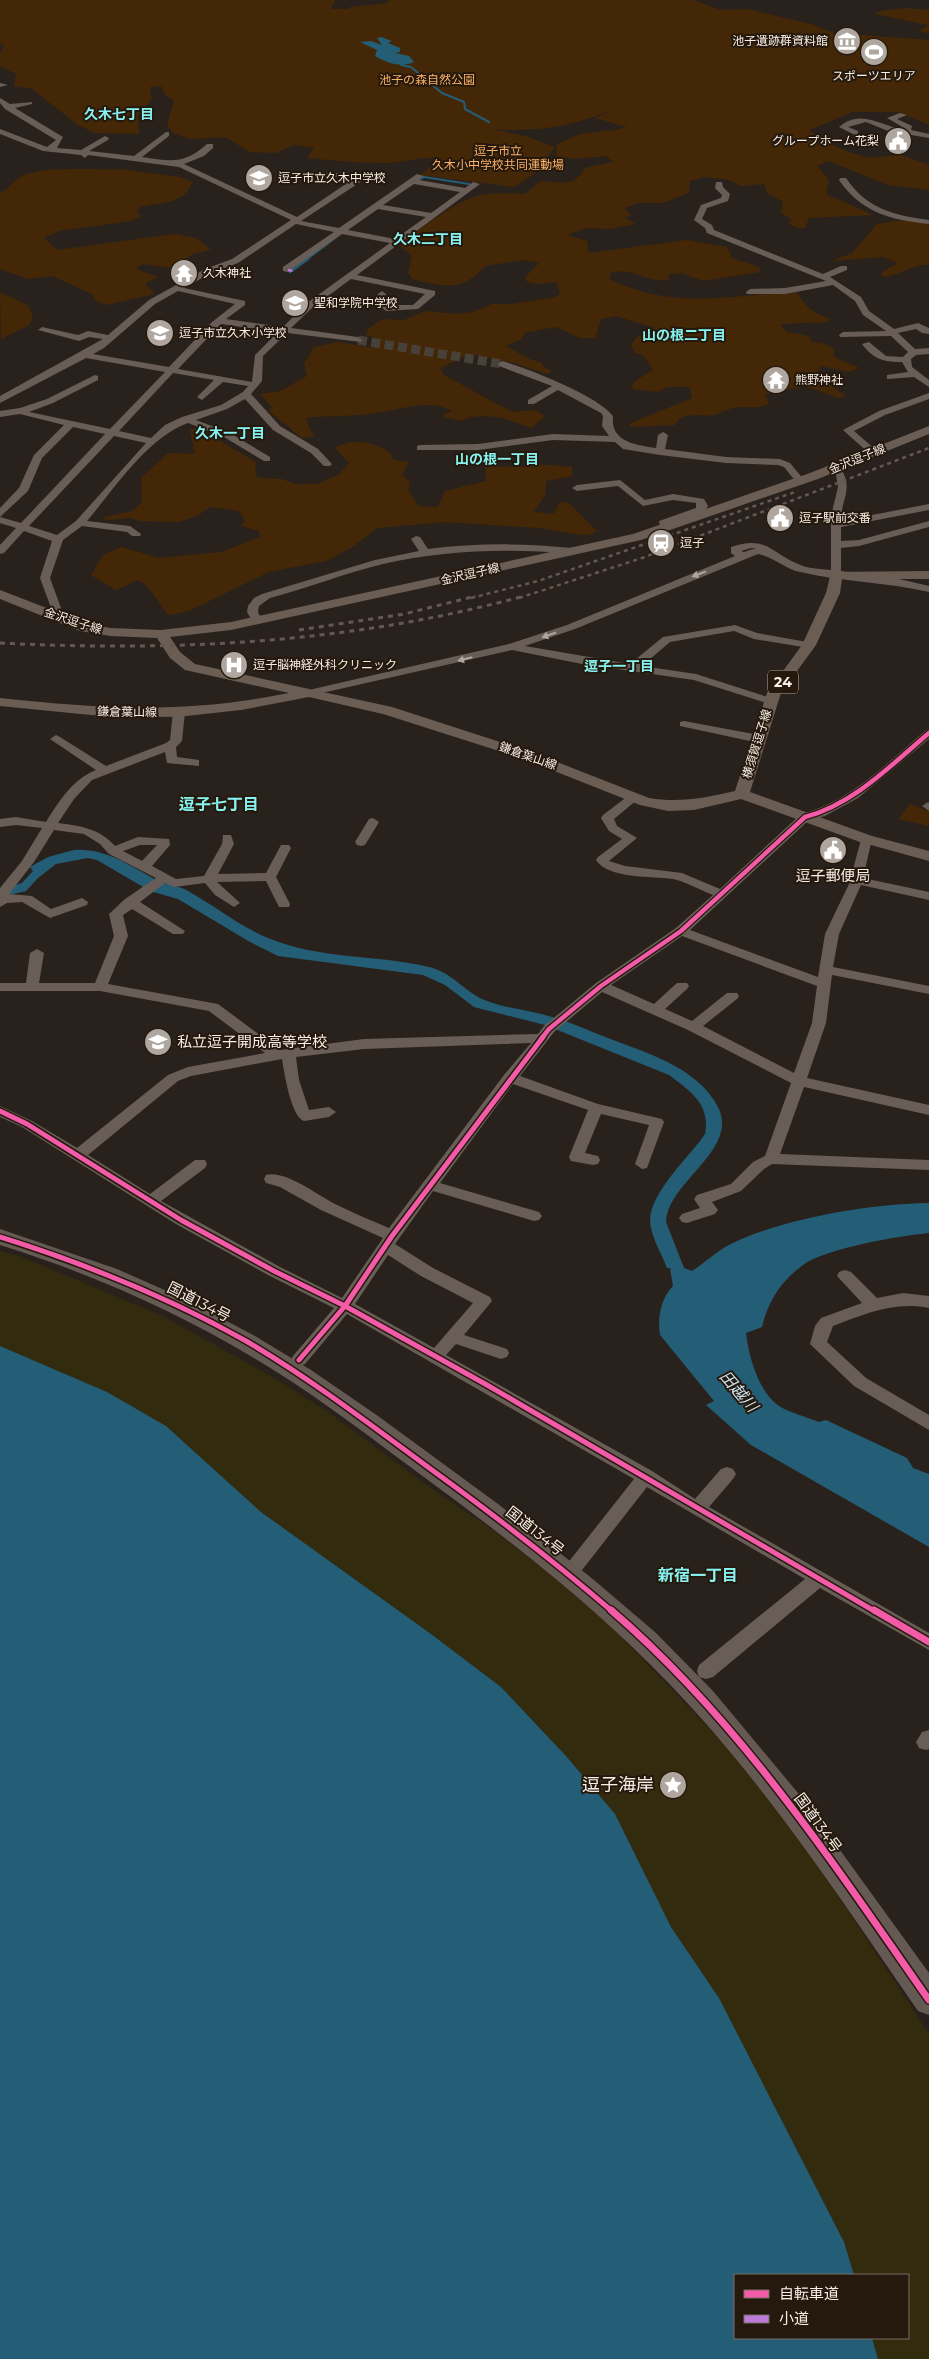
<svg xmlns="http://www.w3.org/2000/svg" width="929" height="2359" font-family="Montserrat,'Noto Sans JP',sans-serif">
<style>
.green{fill:#442706}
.sand{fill:#332b0d}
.water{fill:#245e76}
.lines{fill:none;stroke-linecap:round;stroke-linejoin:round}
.stream-far1{stroke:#245e76;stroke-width:2}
.stream{stroke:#245e76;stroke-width:2.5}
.minor-tunnel{stroke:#48413a;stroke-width:9;stroke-dasharray:9 4.5;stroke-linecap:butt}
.minor{fill:#695d57;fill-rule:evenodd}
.major{fill:#6a5d54;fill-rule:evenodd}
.highway{fill:#655a53;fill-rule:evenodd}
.rail-far1{stroke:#625954;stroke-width:2.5;stroke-dasharray:4 4;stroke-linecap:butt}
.rail{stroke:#625954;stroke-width:3;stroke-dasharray:5 5;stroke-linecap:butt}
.quiet{stroke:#bd7bd9;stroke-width:2.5;stroke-dasharray:4.5 2.5;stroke-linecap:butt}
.cycleway-far2-casing{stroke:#25190d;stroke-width:7}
.cycleway-far1-casing{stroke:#25190d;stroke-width:8}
.cycleway-casing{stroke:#25190d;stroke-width:10}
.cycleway-far2{stroke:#f35aa7;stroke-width:4.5}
.cycleway-far1{stroke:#f35aa7;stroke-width:5}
.cycleway{stroke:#f35aa7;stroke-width:7}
.oneway{fill:#b0a69e}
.labels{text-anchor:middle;stroke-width:4;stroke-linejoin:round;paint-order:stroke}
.far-poi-label{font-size:12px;fill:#f7eee6;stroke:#25190d;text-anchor:start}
.far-park-label{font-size:12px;fill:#fbb065;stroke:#25190d}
.far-street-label{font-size:12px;fill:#f7eee6;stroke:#25190d}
.far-neighbourhood-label{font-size:14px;font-weight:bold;fill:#87f3f1;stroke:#25190d}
.shield{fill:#25190d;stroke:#b8aea5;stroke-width:1}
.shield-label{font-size:14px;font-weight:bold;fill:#f7eee6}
.poi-label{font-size:15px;fill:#f7eee6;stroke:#25190d}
.street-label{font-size:15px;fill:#f7eee6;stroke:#25190d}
.neighbourhood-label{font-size:16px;font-weight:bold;fill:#87f3f1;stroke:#25190d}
.water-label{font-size:16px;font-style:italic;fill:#cbe4f0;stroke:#25190d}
.near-poi-label{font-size:18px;fill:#f7eee6;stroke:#25190d;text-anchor:end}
</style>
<rect width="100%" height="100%" fill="#29221c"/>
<!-- green -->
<path class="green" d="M0,0H335L331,9H348L350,7L388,3L390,0H694L720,10L747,9L811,24L834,33L929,40V125L899,112H853L809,130L838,148L868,158L901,155L929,165V190L888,185L829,161L817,166L829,180L826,194L873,215L809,218L805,228H797L789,224L791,219L781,213L783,202L767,193L764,184L741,186L729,180L705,177L690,181L689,193L663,203H638L625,208L631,215L625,218L636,224L610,229L586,228L567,235L587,241L589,253L687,240L727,247L732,258L759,267L760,272L704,281L681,273L669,274V280C644,283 632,266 611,273L609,279C675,311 728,295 797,292C803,304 814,315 829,318L828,322L780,324L787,332L808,336L812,342L822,343L834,349V357L860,368L849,372L820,366L816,375L846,396L839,398L805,386L765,394L769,404C755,410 747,405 734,408C727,409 721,413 715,415C702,417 680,411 675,425L631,427L629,424L692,398L690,387H667L658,392L632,389L634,382L653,370L643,355L635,353L631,345L636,338L655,328L616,316L601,319L595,338H580L556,327L524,333L522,339L506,346C517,352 529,361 541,362L545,368L552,371L547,374L514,363L470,354L440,368L444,375L512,412L535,410L545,416L531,428L503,418L486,416L470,417L461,421L446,418L443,414L452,411C427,398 402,410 376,413C353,417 329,415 306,418L309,428L315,436L302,438L269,411L272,407L260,394L280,391L307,376L304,364L314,347L338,342L373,348L381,340L366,335L368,329L382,319L404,320L425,311L458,314L473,312L492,304H512L555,297L560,294L557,282L537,284L527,282L525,277L539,263L523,260L485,266C463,292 443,287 412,279L408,272L412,256L399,245C421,228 445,209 471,198C486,192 509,193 525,194L541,181C561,182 574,188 585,168L613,162L607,156L573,159L556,156L557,144L580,134L621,129L629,123L623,126L595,118L612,110C569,127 538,132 492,129L525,136L555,147L534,174L514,187L420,175L442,158C421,156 401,163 381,163C356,163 331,160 307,158L314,148L294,145L276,153L250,152L225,137L191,139L184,137L172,132L167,124L174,101L165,95L161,86L150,87L152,99L138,115L139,134L95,133L78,125L32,89L14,86L16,74L0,66V53L4,46L0,44Z
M906,8L929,10V33L918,31L928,25L875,14L880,11Z
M117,169L180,177L192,182C186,204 158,203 140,207L137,211L141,216L131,221L59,231L44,238L57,250L174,234L196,238L211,250L193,254L171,268L142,264L136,269L158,277L145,284L155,294L106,305L95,300L92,294L52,276L28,279L0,269V193C10,189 14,179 24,175C50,166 90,170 117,169Z
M901,220L929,223V265C915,263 900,276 882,277V272L898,263L883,257L831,261L852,253L877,224Z
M0,292L29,306L33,319L29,325L1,339Z
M198,428L256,462L255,473L258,478L282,479L295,484H317L338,475L349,463L335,448C355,437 373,443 391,453L393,460L409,462L402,475L410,482L408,490L418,506L438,507L445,491L486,481L485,466L521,467L536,464L572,467V476L569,477L546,481L545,495L534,512L554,514L559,503L568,502L597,531L589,535H582L539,528L446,522L377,528L351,548L326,561L269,572L189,611L168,615C158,603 152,587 138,580L116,590L91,575L103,555L122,547L158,558L221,552L260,537L259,531L241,526L245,521L239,511L210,507L197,516L179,522L140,521L131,518L106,520L104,517L132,511L142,502L141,478L168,453L195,454L190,430Z
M910,804L929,811V826L898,819Z"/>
<!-- sand -->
<path class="sand" d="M0,1251L19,1256L163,1316L279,1381L328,1412L435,1491L496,1532L550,1574L607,1622L725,1745L807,1848L929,2034V2359H878L872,2338H908V2275H854L844,2242L719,1998L671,1927L615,1814L566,1756L501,1687L431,1634L261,1512L166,1426L107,1392L0,1346Z"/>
<!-- water -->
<path class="water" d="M381,37L392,41L388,43L400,48V52L395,53L409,56L414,62C401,68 387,63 375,56L377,50L360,42L371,41L382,45L377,38Z
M74,850C105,848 129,865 156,880C166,885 178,885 188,891C215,906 239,926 268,938C321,960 375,954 429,967C454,973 466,994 487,1001C508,1009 531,1010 552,1017C571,1022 589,1031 608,1038C646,1053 695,1066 717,1105C742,1149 667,1181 666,1222L684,1268L692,1271C705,1263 715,1252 729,1245C783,1218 869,1204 929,1203V1233C899,1236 826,1248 803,1265C781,1281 768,1301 762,1327L746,1333C749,1357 758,1391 779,1406C790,1413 807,1417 819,1422L826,1420L907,1458L913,1468L929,1474V1547L751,1445L706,1405L714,1401L660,1335C657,1318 661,1298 673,1286L670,1268H667C662,1255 654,1242 651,1228C643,1198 689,1158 705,1134C711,1104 690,1091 669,1075L545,1025L474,1007L445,985L423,975L278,956L250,942L178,899L150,891L97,860L88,858L56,864L38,878L26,891L0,897L3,889L22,883L33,871L30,867L48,857Z
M0,1346L107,1392L166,1426L261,1512L431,1634L501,1687L566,1756L615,1814L671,1927L719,1998L844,2242L854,2275H735V2338H872L878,2359H0Z"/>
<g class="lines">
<!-- stream-far1 -->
<path class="stream-far1" d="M401,65L411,67L442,93L464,102L465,109L489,122
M420,179L424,177L469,184
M306,260L343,232"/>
<!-- stream -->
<path class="stream" d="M290,272L308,259"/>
<!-- minor-tunnel -->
<path class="minor-tunnel" d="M358,340L502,364"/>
<!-- minor -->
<path class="minor" d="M0,83L8,85L0,87Z
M0,98L10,104L32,102V104L15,108L63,137L57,148L81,150L105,136L109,138L108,140L89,151L134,156L166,132H169V136L142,157C170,161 184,165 207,144H213V148L204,156L184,164L297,217L356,177H324V173H368V177L301,221L339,228L417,174L424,176L419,180L465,188L473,182L480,184L357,275L435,291V295L418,309L386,311L375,302L378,294L382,291L386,294L383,301L388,305H413L425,294L351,279L313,307L291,328L358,337L362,340L361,342L287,333L263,356L262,381L251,394L280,426L318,449L332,464L330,466H324L311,453L273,430L245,399L227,409L196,420L230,433L270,457V461H264L224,437L188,423C148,437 114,489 87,521L130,526L141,534L140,536H132L127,532L82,526L63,540L50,578L61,608L55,617L51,618L46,615L51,608L40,578L52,541L24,531L4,553L0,554V545L16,528L0,523V508L19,488L34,455L64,425L20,414L0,417V411L20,408L47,399L95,375L98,376V380L53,403L29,412L110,429L165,372L86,358L0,403V396L103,339L89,337L79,341L38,330L42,327L78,335L88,331L108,335L149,300L205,269L232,259L291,220L179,167L88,155L85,158L81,155L43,151L0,134V129L47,147L56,140L5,109L0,103ZM414,184L460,192L431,213L383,205ZM378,209L426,217L395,239L348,230ZM296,224L334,232L283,267V271L288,272L342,234L390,243L307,303L283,327L226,319L245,305V301L184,288L211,273L238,263ZM178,291L235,304L212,322L169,367L93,354L104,348L155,304ZM221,324L278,332L255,355L252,382L178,369ZM173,373L214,380L197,397L202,400L223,382L248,386L243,392L221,405L182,417L165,425L151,438L119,431ZM73,427L105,434L21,523L0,517L28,491L42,458ZM114,436L146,443L76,521L57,535L29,526Z
M900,113L907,115L897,119L912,126L911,130L929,134V138L888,131L866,122L848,127L858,131V135H855L839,127C862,107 882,128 906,129L887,118Z
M840,178H846C867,209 893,215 929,220V224C891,220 862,213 839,180Z
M716,182H722L723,187L730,194L728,201L707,208L702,219L712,225L714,230L823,274L841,266H847V270L830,277L861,297L869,311L894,329L918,323L929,328V334L922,333L916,329L898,333L915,349L929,348V354L916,355L911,359L912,367L929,380V387L914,377L887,379V375L908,372L902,362C884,363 872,358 862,344L869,342L886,356L903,357L908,352L891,336L840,337L839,335L843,332L886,331L863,315L855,301L833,285L785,294H747L746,292L750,289L785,288L826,281L707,233L705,228L694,220L701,205L721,198L722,195L715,188Z
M502,361C527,368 598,396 613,416C610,442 636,445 656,448L658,435L663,432L668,435L665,449L726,457L780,459L790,463L805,481L797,483L784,467L778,465L726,463L660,455L623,449L615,442L553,440L478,450H417V446L420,445L478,444L553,434L609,436L602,426L603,416L601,413L558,390L534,404H528V400L552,386L499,366L498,364Z
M929,393V399L885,415L854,431L877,451V455H871L843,430L879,411Z
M833,466H839C855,488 841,498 841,521L929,504V510L841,527V541L859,540L929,521V527L859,546L841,548V571L899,579L929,586V592C886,582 842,582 800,572C785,569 774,557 758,554L575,629L525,646L630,664L663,637L735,625L757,633L813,643V647L809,648L754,639L734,631L670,642L642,666L696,674L774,699V703H766L694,680L582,664L512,650L313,695L307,692L313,689L509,644L567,625L735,556L731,553V547C768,534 773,556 803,566C812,569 822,569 831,570V516L838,487L836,475L831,468ZM751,548H756L744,552L741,551Z
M620,480L645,500L673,494L704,499L708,506L704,512L669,524L670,527L665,530L660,527L659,521L696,508V503L673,500L643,506L618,486L577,491L572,488L577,485Z
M416,536L420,537L428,549C476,543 524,543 572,548L577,551L572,554C509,548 445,550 383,564C345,573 308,588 270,598L259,606L258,612L262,621L261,623H253L247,612L248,606L254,598L262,594L375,560L419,551L411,539Z
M179,709L185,712L182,741L176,747L177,757L199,760V766L167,763L165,752L92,780L74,799L58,823C80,826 99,828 115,846L138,837L169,839L170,845L152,866L176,879L204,876L222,844L223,835H231L234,844L218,874L266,873L281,845H289L291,848L276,877L290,904L289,907H279L266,881L217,882L240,903L234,907L215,895L205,883L174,887L165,883L140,902L185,931L183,934H173L132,909L123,915L128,936L108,984L218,1004L280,1050L364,1039L538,1034L544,1026L596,983L676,928L713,895C700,890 686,882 673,879C652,876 608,879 596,860L598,857L622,839L609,831L601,818L603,815L628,796H636L638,799L614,819L617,826L637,838L609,861L625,866L682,873L720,889L801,814C850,802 887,763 925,731L929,729V739L858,798L825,816L809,820L690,930L818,977L825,934L849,884L862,836H870L872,839L863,878L929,892V900L861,885L839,934L833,967L929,986V994L832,975L826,1023L807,1078L929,1105V1115L804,1087L780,1154L929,1160V1170L772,1164L764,1169L741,1191L712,1202L718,1210L715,1214L687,1223L682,1222L679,1218L682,1214L700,1208L694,1199L697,1195L731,1184L753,1162L765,1156L791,1083L688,1030L602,992L554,1032L520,1076L598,1104L662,1119L664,1122L647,1168L642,1169L635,1164L649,1125L601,1114L585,1153L598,1156L600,1160L598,1164L593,1165L571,1161L569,1157L588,1110L513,1084L440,1183L539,1212L542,1216L539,1220L534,1221L433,1191L395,1244L433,1268L490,1297L492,1301L464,1335L507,1349L509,1353L507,1357L501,1359L456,1344L446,1355L652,1471L695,1499L721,1469L727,1467L733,1469L736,1474L733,1479L709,1507L929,1633V1650L820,1588L713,1677L706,1679L699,1677L697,1671L699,1665L805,1579L647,1487L575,1579L569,1581L563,1579L560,1574L563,1569L634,1479L347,1314L305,1364L299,1366L293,1364L291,1360L293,1356L334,1308L268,1275L176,1224L22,1127L0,1117V1106L32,1121L77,1148L168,1075L188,1067L265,1053L209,1011L100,991H0V983H26L30,953L37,949L44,953L39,983H95L114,936L109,914L125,899L156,878L109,854L100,844L84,834L54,830L34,862L9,894L32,896L51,909L82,898L88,902L87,905L50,918L22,902L7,903L0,907V888L22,861L42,828L16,825L0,827V819L16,817L46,822C59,801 73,779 96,770L50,739L56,735L60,737L106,766L166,743L170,740L173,712ZM140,845H157L142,861L123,851ZM682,936L817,986L812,1023L794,1073L703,1026L737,999L739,996L737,993H727L692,1021L665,1009L687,989L689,986L687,983H677L654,1004L611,985ZM531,1043L504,1075L389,1228C370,1220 351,1212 333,1203C316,1194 285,1170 266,1175L264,1179L266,1183L280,1187L321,1210L383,1238L342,1298L280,1267L161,1201L205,1168L207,1164L205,1160H195L150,1194L88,1155L178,1081L191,1076L282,1059C284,1072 291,1117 304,1121L329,1117L336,1112L329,1107L309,1110L299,1080L296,1057L364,1049ZM388,1255L421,1276L473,1303L434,1348L355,1304Z
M684,721L759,735L765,739L759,743L680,726V722Z
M928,802L929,803V811L922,806Z
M373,818L379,822L365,845L361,846L357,845L355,842L369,819Z
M845,1270L851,1272L877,1298L903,1293L929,1296V1308C894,1301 865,1314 833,1326L827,1342L866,1378L929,1415V1430L854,1386L810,1344L815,1326L821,1318L862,1303L837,1276L839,1272Z
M929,1730V1749L926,1750L919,1748L916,1742L922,1732Z"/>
<!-- major -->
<path class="major" d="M929,426V434L818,479L641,540L231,630L170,637L180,652L195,664L392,707L534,753L649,798C679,803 705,798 735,791L767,693L802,645L826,593L831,572L929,571V579H842L840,593L816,645L781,693L750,792L872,836L929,851V861L860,842L741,799L694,810L668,811L640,805L524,759L383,714L309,697L241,710L177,717L101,716L0,706V698C104,709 185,714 289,693L185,670L170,658L157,638L110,636L80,631L0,599V590L88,624L110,628L161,630L231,622L633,534L810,473Z"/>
<!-- highway -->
<path class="highway" d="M0,1229L117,1269L187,1300L255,1336L311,1370L378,1416L498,1504L594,1580L656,1633L713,1691L803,1799L929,1973V2015L918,2011C846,1907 776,1800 691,1707C614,1622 524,1551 432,1483C379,1444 328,1404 272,1369C187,1316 96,1275 0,1245Z"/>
<!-- rail-far1 -->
<path class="rail-far1" d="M471,598L538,581L798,491
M519,598L642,558L929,448"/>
<!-- rail -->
<path class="rail" d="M299,630L404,614L476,596
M0,643C176,652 353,643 524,596"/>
<!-- quiet -->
<path class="quiet" d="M288,270L293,271"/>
<!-- cycleway-far2 casing -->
<g class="cycleway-far2-casing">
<path id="cycleway-far2" d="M542,1038L549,1029L601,986L681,931L805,817C854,804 891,765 929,733"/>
</g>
<!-- cycleway-far1 casing -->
<g class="cycleway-far1-casing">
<path id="cycleway-far1" d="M0,1111L27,1124L181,1220L274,1271L345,1306L487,1385L876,1612
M0,1237C86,1264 168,1297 246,1341C311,1379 371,1425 432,1470C494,1515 555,1562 613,1612
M299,1360L345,1306L392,1236L543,1037"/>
</g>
<!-- cycleway casing -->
<g class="cycleway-casing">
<path id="cycleway" d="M611,1610C739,1720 833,1863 929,2000
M874,1610L929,1642"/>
</g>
<!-- cycleway-far2 -->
<use href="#cycleway-far2" class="cycleway-far2"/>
<!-- cycleway-far1 -->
<use href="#cycleway-far1" class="cycleway-far1"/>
<!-- cycleway -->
<use href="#cycleway" class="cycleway"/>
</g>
<!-- one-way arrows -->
<defs><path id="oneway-solid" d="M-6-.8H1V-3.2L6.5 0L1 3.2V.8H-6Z" transform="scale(1.25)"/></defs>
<g class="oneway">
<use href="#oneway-solid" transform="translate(699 574) rotate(159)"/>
<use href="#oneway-solid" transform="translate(549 635) rotate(161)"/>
<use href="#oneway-solid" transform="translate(465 659) rotate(166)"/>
</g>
<!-- icons -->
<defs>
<g id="museum-disc" transform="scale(1.4375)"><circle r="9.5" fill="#afa79f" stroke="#25190d"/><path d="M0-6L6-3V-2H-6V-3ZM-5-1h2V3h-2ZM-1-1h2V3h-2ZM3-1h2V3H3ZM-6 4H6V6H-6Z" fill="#fff"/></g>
<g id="stadium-disc" transform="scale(1.4375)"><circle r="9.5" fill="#afa79f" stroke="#25190d"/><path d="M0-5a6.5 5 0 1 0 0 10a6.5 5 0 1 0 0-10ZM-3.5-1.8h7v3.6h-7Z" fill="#fff"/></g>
<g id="civic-disc" transform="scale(1.4375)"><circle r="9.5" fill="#afa79f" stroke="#25190d"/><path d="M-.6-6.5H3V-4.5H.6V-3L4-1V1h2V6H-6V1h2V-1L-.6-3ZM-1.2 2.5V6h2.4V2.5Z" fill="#fff"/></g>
<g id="school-disc" transform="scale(1.4375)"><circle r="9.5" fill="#afa79f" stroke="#25190d"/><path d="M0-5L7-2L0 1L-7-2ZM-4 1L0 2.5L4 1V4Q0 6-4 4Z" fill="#fff"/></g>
<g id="temple-disc" transform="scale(1.4375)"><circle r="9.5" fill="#afa79f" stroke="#25190d"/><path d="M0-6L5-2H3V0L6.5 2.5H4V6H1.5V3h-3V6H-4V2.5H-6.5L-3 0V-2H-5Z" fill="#fff"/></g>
<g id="station-disc" transform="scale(1.4375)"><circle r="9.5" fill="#afa79f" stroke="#25190d"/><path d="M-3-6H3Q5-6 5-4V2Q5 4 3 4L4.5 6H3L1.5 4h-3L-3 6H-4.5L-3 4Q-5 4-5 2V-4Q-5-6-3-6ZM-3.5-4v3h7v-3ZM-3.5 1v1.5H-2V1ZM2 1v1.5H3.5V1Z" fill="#fff"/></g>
<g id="hospital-disc" transform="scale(1.4375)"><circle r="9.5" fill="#afa79f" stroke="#25190d"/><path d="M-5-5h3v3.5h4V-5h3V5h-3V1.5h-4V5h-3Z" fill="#fff"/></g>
<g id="sight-disc" transform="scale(1.4375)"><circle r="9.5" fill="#afa79f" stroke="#25190d"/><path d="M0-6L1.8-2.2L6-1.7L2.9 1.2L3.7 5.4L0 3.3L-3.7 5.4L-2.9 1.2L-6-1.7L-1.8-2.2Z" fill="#fff"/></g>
</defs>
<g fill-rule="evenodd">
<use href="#museum-disc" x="847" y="41"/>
<use href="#stadium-disc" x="874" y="52"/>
<use href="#civic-disc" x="898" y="141"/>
<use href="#school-disc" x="259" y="178"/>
<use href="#temple-disc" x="184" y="273"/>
<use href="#school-disc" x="295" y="303"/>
<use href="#school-disc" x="160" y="333"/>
<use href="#temple-disc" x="776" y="380"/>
<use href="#civic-disc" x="780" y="518"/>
<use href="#station-disc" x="661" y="543"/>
<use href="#hospital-disc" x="234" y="665"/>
<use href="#civic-disc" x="833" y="850"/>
<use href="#school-disc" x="158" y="1042"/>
<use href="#sight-disc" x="673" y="1785"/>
</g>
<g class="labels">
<!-- far-poi labels -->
<g class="far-poi-label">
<text x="828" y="45" text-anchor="end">池子遺跡群資料館</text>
<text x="874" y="80" text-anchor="middle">スポーツエリア</text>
<text x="879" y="145" text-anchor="end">グループホーム花梨</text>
<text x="278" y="182">逗子市立久木中学校</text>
<text x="203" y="277">久木神社</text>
<text x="314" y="307">聖和学院中学校</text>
<text x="179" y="337">逗子市立久木小学校</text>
<text x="795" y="384">熊野神社</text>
<text x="799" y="522">逗子駅前交番</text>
<text x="680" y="547">逗子</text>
<text x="253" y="669">逗子脳神経外科クリニック</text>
</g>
<!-- far-park labels -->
<g class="far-park-label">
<text x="427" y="84">池子の森自然公園</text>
<text x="498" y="155">逗子市立<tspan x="498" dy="14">久木小中学校共同運動場</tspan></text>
</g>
<!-- far-street labels -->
<g class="far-street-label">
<text transform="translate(857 459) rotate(-22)" y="4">金沢逗子線</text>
<text transform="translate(470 574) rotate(-13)" y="4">金沢逗子線</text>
<text transform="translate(73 621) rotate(18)" y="4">金沢逗子線</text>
<text transform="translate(127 712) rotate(1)" y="4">鎌倉葉山線</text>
<text transform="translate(757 744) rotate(-73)" y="4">横須賀逗子線</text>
<text transform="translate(528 756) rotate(19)" y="4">鎌倉葉山線</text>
</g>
<!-- far-neighbourhood labels -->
<g class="far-neighbourhood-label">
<text x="119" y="119">久木七丁目</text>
<text x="428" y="244">久木二丁目</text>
<text x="684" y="340">山の根二丁目</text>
<text x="230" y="438">久木一丁目</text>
<text x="497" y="464">山の根一丁目</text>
<text x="619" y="671">逗子一丁目</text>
</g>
<!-- shield labels -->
<rect class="shield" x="768" y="670.5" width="30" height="23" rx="4"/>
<g class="shield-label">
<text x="783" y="687">24</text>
</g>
<!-- poi labels -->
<g class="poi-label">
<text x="833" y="881">逗子郵便局</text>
<text x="177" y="1047" text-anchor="start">私立逗子開成高等学校</text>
</g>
<!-- street labels -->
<g class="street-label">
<text transform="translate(199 1302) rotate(27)" y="5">国道134号</text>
<text transform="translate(535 1531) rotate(38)" y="5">国道134号</text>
<text transform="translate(818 1823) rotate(54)" y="5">国道134号</text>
</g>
<!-- neighbourhood labels -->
<g class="neighbourhood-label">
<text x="219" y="810">逗子七丁目</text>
<text x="698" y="1581">新宿一丁目</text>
</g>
<!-- water labels -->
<g class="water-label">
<text transform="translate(739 1391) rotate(49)" y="6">田越川</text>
</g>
<!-- near-poi labels -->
<g class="near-poi-label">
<text x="654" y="1791">逗子海岸</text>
</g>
</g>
<!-- legend -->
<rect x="734" y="2274" width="175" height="65" fill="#25190d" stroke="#796e64"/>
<rect x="744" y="2290" width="25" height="8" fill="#f35aa7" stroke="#796e64"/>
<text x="779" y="2299" font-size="15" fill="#f7eee6">自転車道</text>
<rect x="744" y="2315" width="25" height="8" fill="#bd7bd9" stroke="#796e64"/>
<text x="779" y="2324" font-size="15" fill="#f7eee6">小道</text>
</svg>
